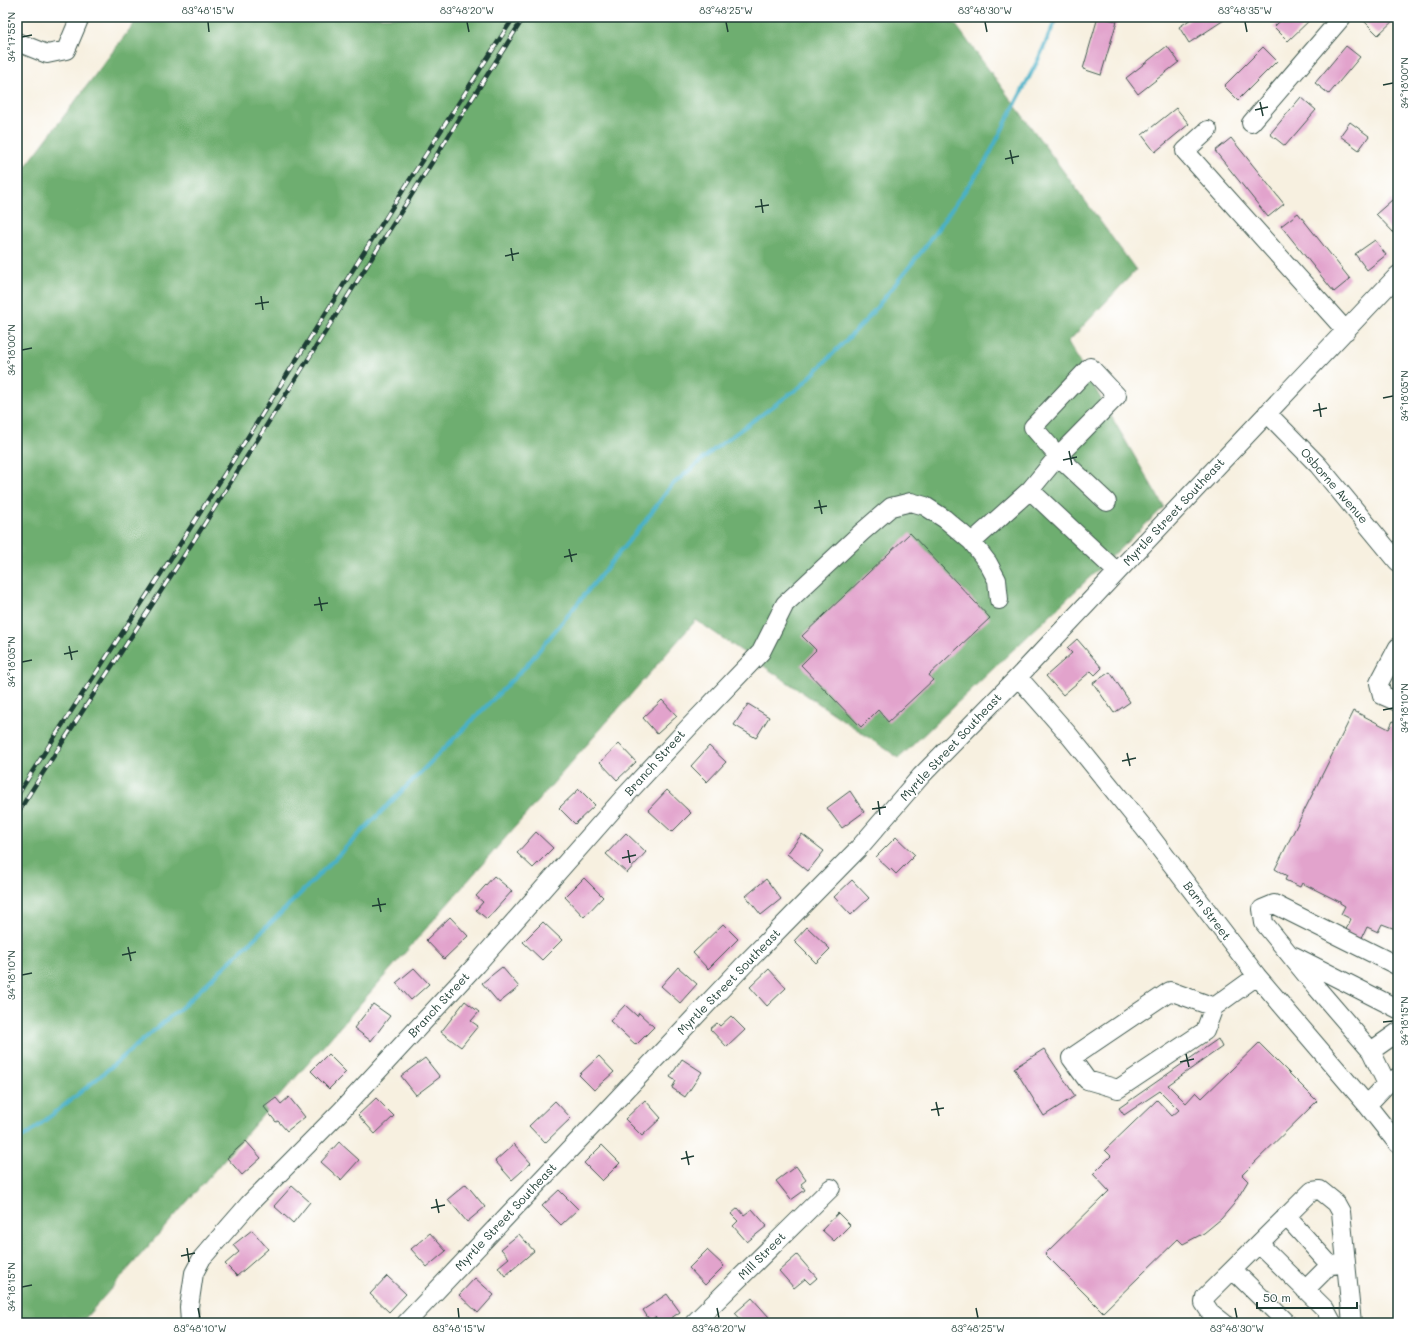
<svg xmlns="http://www.w3.org/2000/svg" width="1415" height="1340" font-family="Mali,sans-serif">
<style>
.forest{fill:#6eae70;stroke:#467652}
.lines{fill:none;stroke-linecap:round;stroke-linejoin:round}
.stream{stroke:#49b1c7;stroke-width:4}
.building{fill:#e2a3cc}
.minor-casing{stroke:#3f584e;stroke-width:20}
.minor{stroke:#fff;stroke-width:18}
.rail-casing{stroke:#1f3d34;stroke-width:4.5}
.rail{stroke:#fff;stroke-width:3;stroke-dasharray:9;stroke-linecap:butt}
.ticks{fill:none;stroke:#1f3d34;stroke-width:1.5}
.labels{text-anchor:middle;stroke-width:3.5;stroke-linejoin:round;paint-order:stroke}
.street-label{font-size:12px;fill:#1f3d34;stroke:#fff}
.neatline{fill:none;stroke:#1f3d34;stroke-width:1.5}
.ticks-label{font-size:10px;text-anchor:middle;fill:#1f3d34}
</style>
<rect width="100%" height="100%" fill="#fff"/>
<filter id="ink" filterUnits="userSpaceOnUse"><feTurbulence type="fractalNoise" baseFrequency=".025" numOctaves="2"/><feDisplacementMap in="SourceGraphic" scale="8" xChannelSelector="R" yChannelSelector="G"/><feConvolveMatrix kernelMatrix="1 2 1 2 8 2 1 2 1" color-interpolation-filters="sRGB"/></filter>
<filter id="wash" filterUnits="userSpaceOnUse"><feTurbulence type="fractalNoise" baseFrequency=".012" numOctaves="4" result="noise"/><feDisplacementMap in="SourceGraphic" scale="16" xChannelSelector="R" yChannelSelector="G"/><feGaussianBlur stdDeviation="0.9" result="paint"/><feColorMatrix in="noise" values="0 0 0 0 0 0 0 0 0 0 0 0 0 0 0 0 0 1.4 0 .05"/><feComposite in="paint" operator="in"/></filter>
<g filter="url(#wash)">
<rect width="100%" height="100%" fill="#f7f0e0"/>
<!-- forest -->
<path class="forest" d="M139,17H950L1136,270L1068,342L1164,507L899,758L696,620L81,1323H17V178Z"/>
<g class="lines">
<!-- stream -->
<path class="stream" d="M17,1141L28,1134L92,1083L183,1006L284,910L527,665L646,520L671,486L717,447L801,386L868,318L922,251L986,161L1038,60L1057,17"/>
</g>
<g id="blocks">
<!-- building -->
<path class="building" d="M1098,17L1117,21L1101,75L1083,69Z
M1194,17H1227V18L1189,43L1179,27Z
M1284,17H1313L1288,41L1274,27Z
M1369,17H1397L1378,35L1364,21Z
M1167,46L1179,62L1138,94L1126,78Z
M1346,46L1360,57L1329,94L1315,83Z
M1263,47L1277,61L1238,100L1224,86Z
M1301,97L1316,110L1285,146L1270,134Z
M1176,108L1189,124L1155,152L1142,135Z
M1350,122L1369,136L1359,150L1340,136Z
M1231,138L1284,204L1268,217L1215,151Z
M1392,200L1398,206V230L1394,233L1376,214Z
M1298,213L1350,279L1334,292L1281,226Z
M1375,240L1386,255L1367,270L1355,254Z
M910,533L990,618L929,675L933,680L888,722L878,710L861,727L801,665L816,650L802,636Z
M1077,639L1102,668L1095,675L1091,671L1063,695L1046,676L1072,653L1067,648Z
M1110,672L1130,702L1114,713L1093,683Z
M662,700L677,716L657,734L643,718Z
M748,704L769,717L756,738L734,725Z
M1354,711L1389,729L1393,721L1398,723V930L1382,924L1378,932L1367,927L1359,944L1343,936L1351,919L1341,914L1345,906L1340,903V902L1302,883L1300,887L1285,880L1287,876L1275,869Z
M619,744L636,762L617,780L600,762Z
M709,746L726,762L707,782L691,766Z
M579,789L595,805L575,824L559,808Z
M667,790L691,813L672,832L648,810Z
M850,791L864,812L842,828L827,808Z
M536,832L553,848L533,868L517,853Z
M626,833L646,852L627,873L606,854Z
M802,834L824,851L808,871L787,854Z
M896,837L915,855L896,874L891,869L890,870L876,857Z
M494,876L512,891L487,919L476,910L483,902L476,896Z
M584,878L603,897L584,917L565,897Z
M766,879L781,899L761,915L746,896Z
M852,880L869,898L851,915L834,897Z
M450,917L468,936L444,959L426,940Z
M543,922L562,940L542,960L523,942Z
M723,924L738,939L708,969L693,953Z
M807,927L830,949L816,963L794,941Z
M502,967L519,987L499,1003L482,983Z
M678,967L697,984L680,1003L661,986Z
M414,968L429,984L411,1000L396,983Z
M769,969L786,988L767,1006L750,987Z
M465,1001L479,1012L471,1021L478,1026L461,1047L441,1032Z
M373,1004L390,1016L371,1041L354,1028Z
M625,1005L637,1016L639,1013L654,1027L636,1045L610,1021Z
M731,1016L745,1030L727,1047L710,1029L717,1023L720,1026Z
M1218,1039L1222,1047L1168,1085L1186,1103L1196,1092L1202,1098L1259,1043L1317,1101L1242,1175L1248,1181L1234,1204L1221,1219L1204,1233L1183,1244L1178,1239L1103,1312L1045,1254L1109,1191L1093,1174L1111,1156L1105,1150L1157,1100L1172,1116L1179,1110L1160,1091L1124,1115L1119,1108Z
M1044,1049L1075,1096L1044,1116L1014,1068Z
M328,1054L346,1072L329,1089L311,1071Z
M599,1056L614,1072L594,1090L579,1075Z
M425,1058L440,1077L416,1095L401,1076Z
M682,1059L702,1072L685,1097L672,1088L676,1081L670,1077Z
M289,1097L305,1117L287,1131L278,1121L276,1122L264,1107L276,1098L281,1104Z
M376,1098L394,1116L375,1134L358,1115Z
M645,1100L661,1118L642,1136L625,1119Z
M555,1101L571,1118L545,1143L529,1126Z
M246,1141L261,1158L242,1175L227,1158Z
M339,1142L359,1160L341,1180L321,1162Z
M514,1144L531,1163L512,1180L495,1161Z
M602,1145L620,1163L602,1181L584,1163Z
M796,1166L806,1180L801,1184L805,1190L791,1200L776,1181Z
M466,1184L485,1207L467,1222L448,1199Z
M292,1186L310,1202L293,1223L274,1206Z
M559,1190L578,1209L561,1225L542,1206Z
M738,1208L744,1215L752,1209L767,1226L747,1242L733,1226L738,1221L731,1214Z
M838,1213L850,1225L834,1241L822,1230Z
M252,1230L268,1249L237,1276L225,1264L239,1252L233,1245Z
M430,1233L446,1251L427,1267L411,1249Z
M519,1234L534,1251L505,1276L498,1267L509,1258L501,1249Z
M707,1250L724,1266L705,1285L689,1268Z
M797,1255L817,1278L810,1284L805,1279L794,1288L779,1271Z
M387,1276L406,1294L389,1312L370,1294Z
M475,1278L494,1295L478,1313L459,1295Z
M667,1294L680,1312L664,1323H659L655,1317L650,1321L643,1310Z
M752,1298L769,1317L763,1323H744L735,1313Z"/>
</g>
</g>
<g filter="url(#ink)">
<use href="#blocks" fill-opacity="0" stroke="#3f584e" stroke-width="1"/>
<g class="lines">
<!-- minor casing -->
<g class="minor-casing">
<path id="minor" d="M17,42L47,54L66,50L80,17
M1251,123L1342,17
M1208,130L1185,151L1346,331
M1267,413L1318,465L1398,562
M1030,490L1117,572
M972,542L1030,490L1058,456L1117,396L1090,367L1033,427L1058,456L1107,502
M1398,647L1379,683L1382,695L1398,702
M1018,677L1068,734L1144,828L1257,976L1367,1105L1398,1144
M1294,956L1398,1009
M1214,1007L1170,991L1071,1058L1087,1080L1118,1089L1205,1031L1214,1007L1257,976
M1371,1051L1398,1032
M1387,1084L1371,1051L1316,987L1264,923L1262,909L1274,904L1398,966
M1367,1105L1387,1084L1398,1077
M1286,1216L1330,1265
M1259,1244L1325,1309L1332,1322
M1233,1270L1287,1323
M1305,1290L1330,1265L1343,1264
M190,1323L189,1307L194,1273L202,1258L249,1204L341,1111L476,965L624,797L690,726L761,652L785,604L862,532L891,507L911,502L925,506L945,519L972,542L988,563L997,580L999,600
M406,1323L743,966L858,849L921,776L1018,677L1398,275
M694,1323L831,1188
M1224,1323L1210,1312L1204,1303L1205,1297L1312,1191L1320,1190L1336,1203L1341,1212L1352,1323"/>
</g>
<!-- minor -->
<use href="#minor" class="minor"/>
<!-- rail casing -->
<g class="rail-casing">
<path id="rail" d="M17,796C75,703 137,612 196,519C302,352 406,183 514,17
M17,814C78,716 143,620 205,523C312,354 417,185 524,17"/>
</g>
<!-- rail -->
<use href="#rail" class="rail"/>
</g>
</g>
<!-- ticks -->
<path class="ticks" d="M208,22L209,32M467,22L469,32M726,22L728,32M985,22L987,32M1245,22L1247,32M22,37L32,35M1383,85L1393,83M1260,102L1263,116M1255,110L1268,107M1010,150L1013,164M1005,159L1019,156M761,199L763,213M755,207L769,205M511,248L513,261M505,256L519,253M261,296L263,310M255,304L269,302M22,350L32,348M1383,398L1393,396M1319,403L1321,417M1313,411L1327,408M1069,451L1072,465M1063,460L1077,457M819,500L822,514M814,508L827,506M569,549L572,562M564,557L577,554M319,597L322,611M314,605L328,603M69,646L72,660M64,654L78,651M22,662L32,660M1383,710L1393,708M1127,753L1130,766M1122,761L1136,758M878,801L880,815M872,809L886,807M628,850L630,863M622,858L636,855M378,898L381,912M372,906L386,904M128,947L131,961M122,955L136,952M22,975L32,973M1383,1022L1393,1021M1186,1054L1189,1067M1180,1062L1194,1059M936,1102L939,1116M931,1110L944,1108M686,1151L689,1165M681,1159L694,1156M436,1199L439,1213M431,1208L445,1205M187,1248L189,1262M181,1256L195,1253M22,1287L32,1285M198,1308L200,1318M458,1308L459,1318M717,1308L719,1318M976,1308L978,1318M1235,1308L1237,1318"/>
<g class="labels">
<!-- street labels -->
<g class="street-label">
<text transform="translate(1334 486) rotate(49)" y="4">Osborne Avenue</text>
<text transform="translate(1174 512) rotate(-47)" y="4">Myrtle Street Southeast</text>
<text transform="translate(951 747) rotate(-47)" y="4">Myrtle Street Southeast</text>
<text transform="translate(655 763) rotate(-48)" y="4">Branch Street</text>
<text transform="translate(1207 911) rotate(53)" y="4">Barn Street</text>
<text transform="translate(729 982) rotate(-46)" y="4">Myrtle Street Southeast</text>
<text transform="translate(439 1005) rotate(-47)" y="4">Branch Street</text>
<text transform="translate(506 1217) rotate(-47)" y="4">Myrtle Street Southeast</text>
<text transform="translate(762 1256) rotate(-45)" y="4">Mill Street</text>
</g>
</g>
<!-- margin -->
<rect width="1415" height="1340" fill="none" stroke="#fff" stroke-width="44"/>
<!-- scale -->
<path d="M1257 1302v6h100v-6" fill="none" stroke="#1f3d34" stroke-width="2"/>
<text x="1263" y="1302" font-size="12" fill="#1f3d34" stroke="#ffffff" stroke-width="3" paint-order="stroke">50 m</text>
<rect x="22" y="22" width="1371" height="1296" class="neatline"/>
<g class="ticks-label">
<text x="208" y="14">83°48'15"W</text>
<text x="467" y="14">83°48'20"W</text>
<text x="726" y="14">83°48'25"W</text>
<text x="985" y="14">83°48'30"W</text>
<text x="1245" y="14">83°48'35"W</text>
<text transform="translate(11 37) rotate(-90)" y="4">34°17'55"N</text>
<text transform="translate(1404 83) rotate(-90)" y="4">34°18'00"N</text>
<text transform="translate(11 350) rotate(-90)" y="4">34°18'00"N</text>
<text transform="translate(1404 396) rotate(-90)" y="4">34°18'05"N</text>
<text transform="translate(11 662) rotate(-90)" y="4">34°18'05"N</text>
<text transform="translate(1404 708) rotate(-90)" y="4">34°18'10"N</text>
<text transform="translate(11 975) rotate(-90)" y="4">34°18'10"N</text>
<text transform="translate(1404 1021) rotate(-90)" y="4">34°18'15"N</text>
<text transform="translate(11 1287) rotate(-90)" y="4">34°18'15"N</text>
<text x="200" y="1332">83°48'10"W</text>
<text x="459" y="1332">83°48'15"W</text>
<text x="719" y="1332">83°48'20"W</text>
<text x="978" y="1332">83°48'25"W</text>
<text x="1237" y="1332">83°48'30"W</text>
</g>
</svg>
